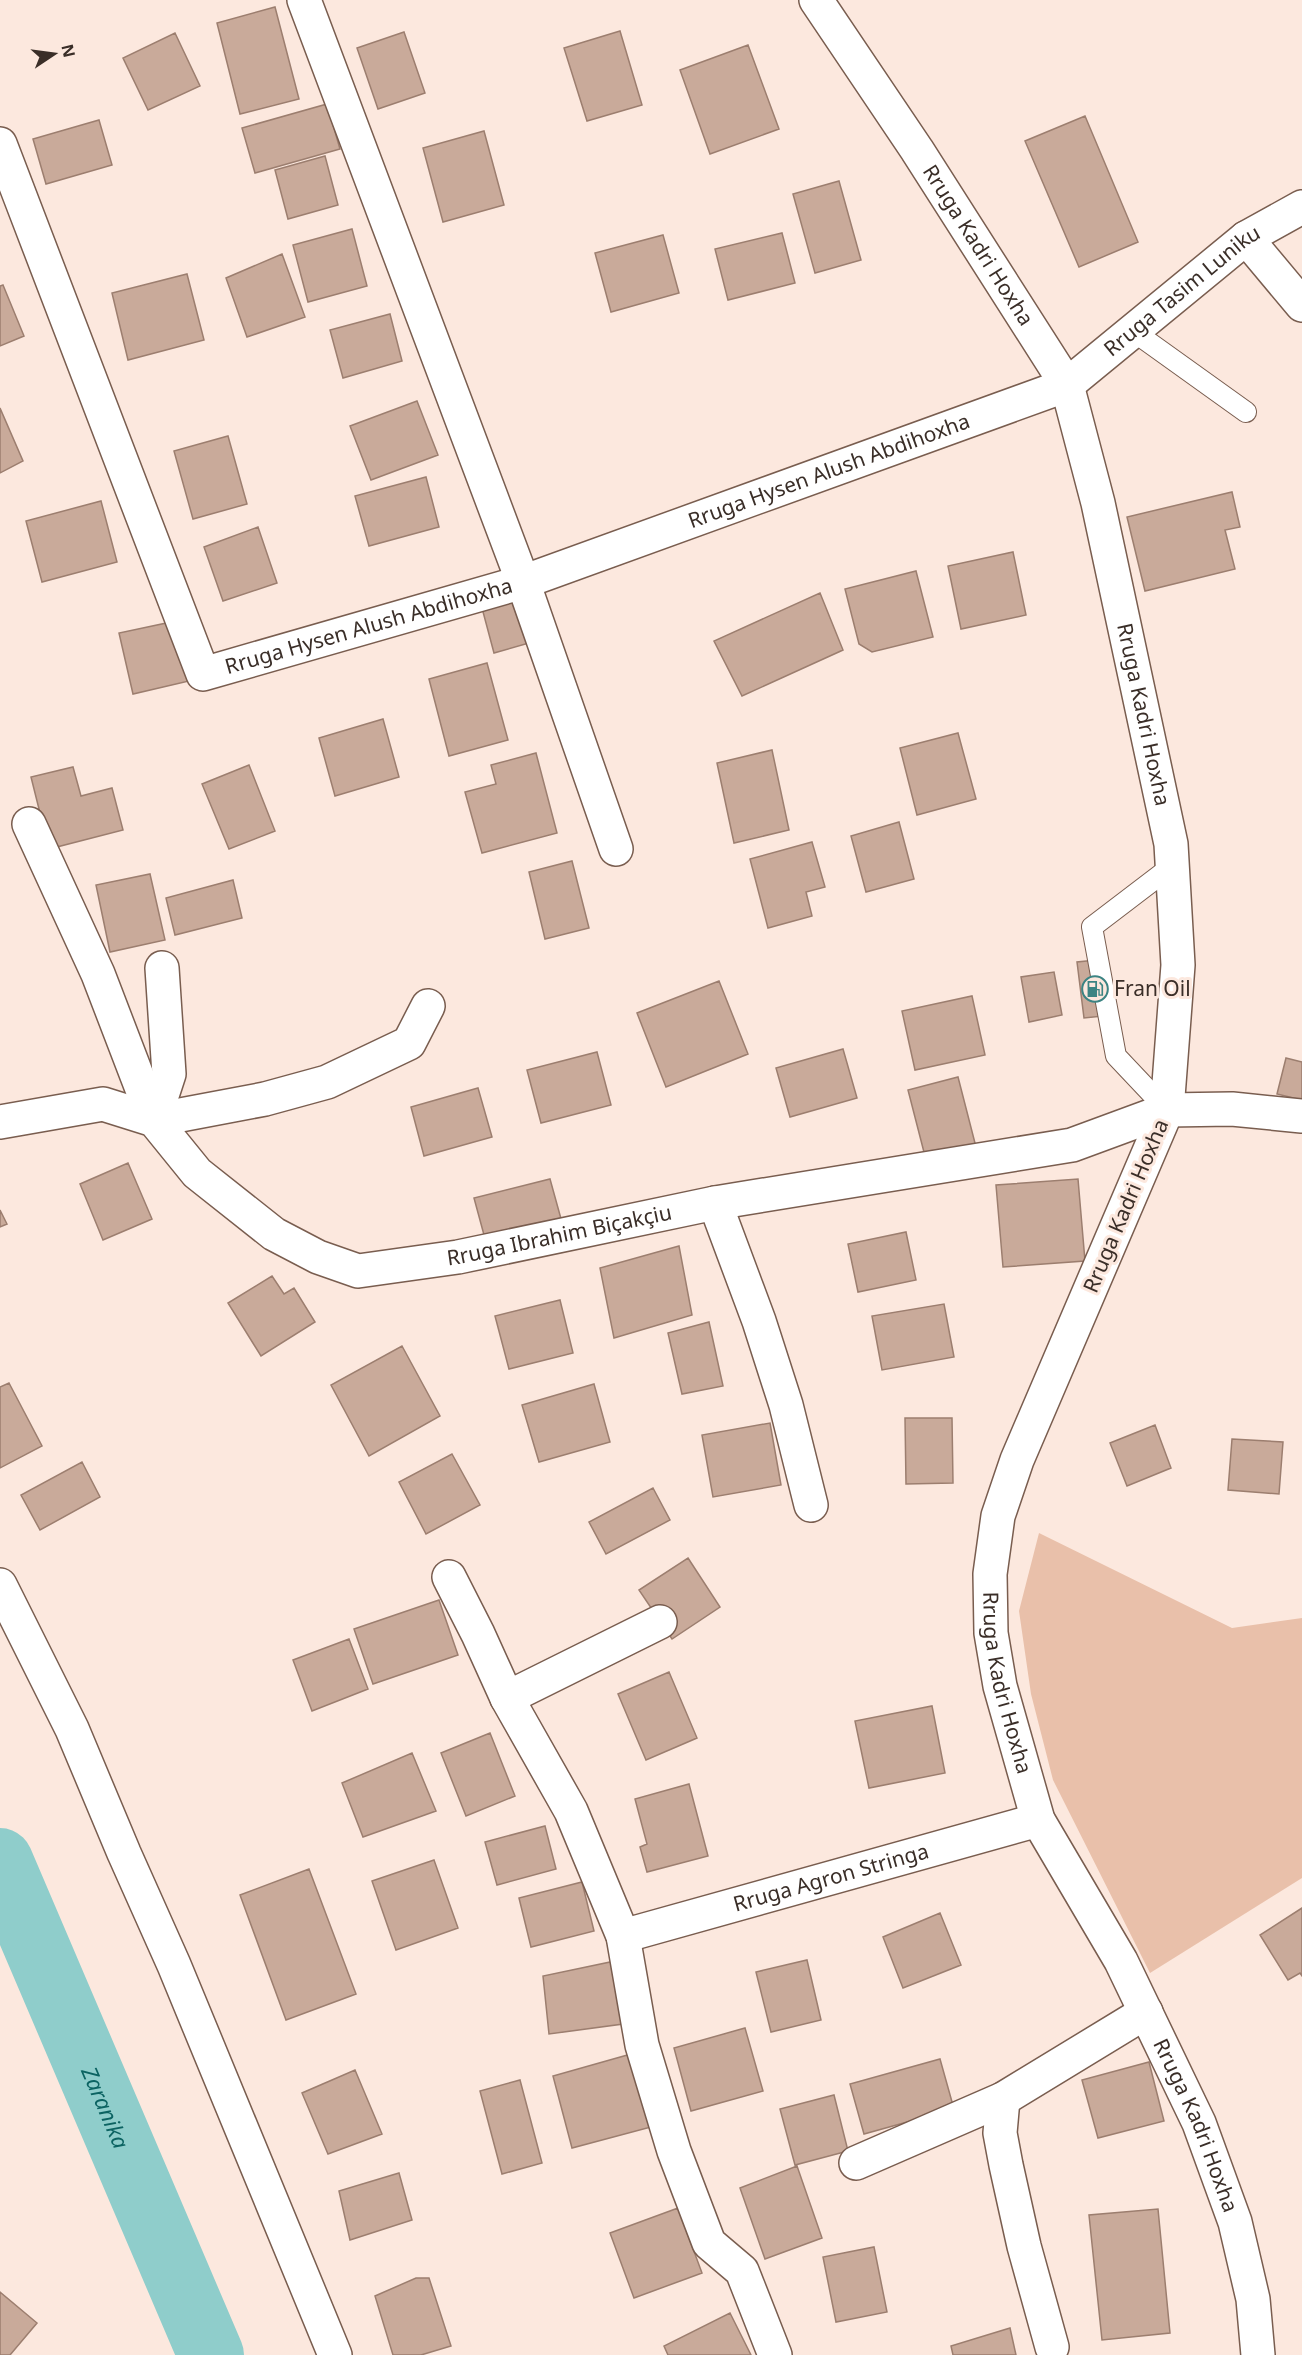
<svg xmlns="http://www.w3.org/2000/svg" width="1302" height="2355" font-family="'Noto Sans',sans-serif">
<style>
.green{fill:#e9c0aa}
.lines{fill:none;stroke-linecap:round;stroke-linejoin:round}
.river{stroke:#8fcdcb;stroke-width:66}
.building{fill:#c9aa9a;stroke:#9c7e6f;stroke-width:1.5}
.service-casing{stroke:#795d4f;stroke-width:22}
.minor-casing{stroke:#795d4f;stroke-width:36}
.secondary-casing{stroke:#795d4f;stroke-width:36}
.service{stroke:#fff;stroke-width:20}
.minor{stroke:#fff;stroke-width:33}
.secondary{stroke:#fff;stroke-width:33}
.labels{text-anchor:middle;stroke-width:6;stroke-linejoin:round;paint-order:stroke}
.street-label{font-size:21px;fill:#3a2e28;stroke:#fce8de}
.poi-label{font-size:21px;fill:#3a2e28;stroke:#fce8de;text-anchor:start}
.water-label{font-size:22px;font-style:italic;fill:#0c6362;stroke:#fce8de}
</style>
<rect width="100%" height="100%" fill="#fce8de"/>
<!-- green -->
<path class="green" d="M1039,1533L1232,1628L1302,1618V1878L1150,1973L1053,1780L1031,1694L1019,1611Z"/>
<g class="lines">
<!-- river -->
<path class="river" id="s1" d="M0,1861L211,2355"/>
</g>
<!-- building -->
<path class="building" d="M275,7L299,99L240,114L217,23Z
M620,31L642,105L587,121L564,48Z
M404,32L425,93L378,109L357,48Z
M175,33L200,86L148,110L123,58Z
M748,45L779,129L710,154L680,70Z
M327,104L340,149L255,173L242,128Z
M1085,116L1138,242L1079,267L1025,141Z
M99,120L112,165L46,184L33,139Z
M484,131L504,205L443,222L423,148Z
M325,156L338,205L288,219L275,170Z
M839,181L861,260L815,273L793,194Z
M352,229L367,286L308,302L293,245Z
M782,233L795,283L728,300L715,249Z
M663,235L679,293L611,312L595,253Z
M282,254L305,317L247,337L226,278Z
M187,274L204,340L128,360L112,293Z
M3,285L24,336L0,346V286Z
M390,314L402,361L343,378L330,330Z
M417,401L438,455L371,480L350,426Z
M0,408L23,461L0,473Z
M228,436L247,504L193,519L174,451Z
M426,477L439,527L369,546L355,496Z
M1232,492L1240,527L1225,530L1235,569L1145,591L1127,517Z
M101,501L117,562L42,582L26,521Z
M258,527L277,583L223,601L204,547Z
M1013,552L1026,615L961,629L948,566Z
M916,571L933,637L872,652L859,644L845,589Z
M820,593L843,650L742,696L714,641Z
M517,598L529,643L494,653L482,608Z
M176,621L189,681L133,694L119,633Z
M487,663L508,740L449,756L429,679Z
M383,719L399,777L335,796L319,738Z
M958,733L976,799L917,815L900,748Z
M772,750L789,830L734,843L717,763Z
M536,753L557,833L482,853L465,792L496,784L491,765Z
M249,765L275,831L229,849L202,784Z
M73,767L81,796L112,788L123,830L49,849L31,777Z
M899,822L914,879L866,892L851,836Z
M812,842L825,887L806,892L812,916L768,928L750,859Z
M572,861L589,928L545,939L529,872Z
M150,874L165,940L110,952L96,885Z
M233,880L242,918L175,935L166,898Z
M1106,959L1113,1015L1084,1018L1077,962Z
M1054,972L1062,1015L1029,1022L1021,977Z
M719,981L748,1054L666,1087L637,1013Z
M972,996L985,1055L915,1070L902,1011Z
M843,1049L857,1098L790,1117L776,1068Z
M597,1052L611,1105L541,1123L527,1070Z
M1286,1058L1302,1062V1100L1277,1094Z
M958,1077L976,1147L926,1160L908,1090Z
M478,1088L492,1137L424,1156L411,1107Z
M128,1163L152,1219L103,1240L80,1184Z
M550,1179L563,1226L487,1246L474,1198Z
M1078,1179L1085,1261L1003,1267L996,1185Z
M0,1210L7,1224L0,1227Z
M906,1232L916,1280L858,1292L848,1244Z
M679,1246L692,1315L614,1338L600,1268Z
M272,1276L284,1294L294,1288L315,1322L261,1356L228,1303Z
M560,1300L573,1353L509,1369L495,1316Z
M944,1304L954,1357L882,1370L872,1316Z
M709,1322L723,1386L682,1394L668,1333Z
M402,1346L440,1416L369,1456L331,1385Z
M9,1383L42,1446L0,1468V1387Z
M594,1384L610,1442L539,1462L522,1405Z
M905,1418H952L953,1483L906,1484Z
M770,1423L781,1485L713,1497L702,1435Z
M1155,1425L1171,1468L1127,1486L1110,1443Z
M1232,1439L1283,1442L1279,1494L1228,1490Z
M452,1454L480,1505L426,1534L399,1482Z
M82,1462L100,1497L40,1530L21,1495Z
M653,1488L670,1520L606,1554L589,1522Z
M688,1558L720,1607L672,1639L639,1590Z
M439,1600L458,1655L373,1684L354,1629Z
M349,1639L368,1689L312,1711L293,1660Z
M669,1672L697,1738L646,1760L618,1694Z
M932,1706L945,1773L869,1788L855,1721Z
M490,1733L515,1796L466,1816L441,1753Z
M412,1753L436,1811L363,1837L342,1783Z
M689,1784L708,1856L647,1872L640,1847L647,1844L635,1799Z
M545,1826L556,1869L497,1885L485,1842Z
M434,1860L458,1928L396,1950L372,1881Z
M309,1869L356,1994L286,2020L240,1895Z
M582,1882L594,1931L531,1947L519,1898Z
M1302,1908V1976L1300,1973L1288,1980L1260,1935Z
M940,1913L961,1965L903,1988L883,1937Z
M807,1960L821,2020L771,2032L756,1972Z
M615,1961L623,2024L549,2034L543,1976Z
M745,2028L763,2091L691,2111L674,2048Z
M638,2052L651,2127L572,2148L553,2076Z
M940,2059L954,2109L864,2134L850,2084Z
M1149,2062L1164,2121L1098,2138L1082,2080Z
M355,2070L382,2134L328,2154L302,2093Z
M520,2080L542,2163L502,2174L480,2091Z
M834,2095L848,2151L795,2165L780,2109Z
M797,2166L822,2238L765,2259L740,2188Z
M399,2173L412,2220L350,2240L339,2191Z
M678,2208L702,2273L634,2298L610,2233Z
M1158,2209L1170,2333L1102,2340L1089,2215Z
M874,2247L887,2312L836,2322L823,2257Z
M416,2278H429L451,2346L421,2355H393L375,2296Z
M0,2292L37,2323L10,2355H0Z
M730,2313L751,2355H668L664,2346Z
M1010,2328L1016,2355H953L951,2346Z"/>
<g class="lines">
<!-- service casing -->
<g class="service-casing">
<path id="service" d="M1133,331L1246,412
M1167,1110L1116,1056L1092,927L1172,866"/>
</g>
<!-- minor casing -->
<g class="minor-casing">
<g id="minor">
<path d="M304,0L523,582L616,849"/>
<path id="s2" d="M0,144L203,674L523,582L1067,385L1246,238L1302,207"/>
<path d="M1246,238L1302,305"/>
<path d="M29,824L98,974L154,1120"/>
<path d="M154,1120L265,1099L327,1082L409,1043L428,1006"/>
<path d="M154,1120L169,1074L162,968"/>
<path id="s3" d="M0,1122L103,1104L154,1120L197,1173L274,1234L318,1257L358,1271L458,1257L715,1203L1072,1145L1167,1110L1232,1109L1302,1116"/>
<path d="M715,1203L759,1321L786,1405L811,1505"/>
<path d="M449,1577L478,1634L507,1698L571,1811L623,1936L642,2045L674,2151L709,2243L742,2271L775,2355"/>
<path d="M0,1585L72,1729L124,1853L174,1965L335,2355"/>
<path d="M507,1698L660,1622"/>
<path id="s4" d="M623,1936L1038,1820"/>
<path d="M1003,2099L1000,2133L1006,2165L1024,2246L1052,2347"/>
<path d="M856,2163L1003,2099L1146,2012"/>
</g>
</g>
<!-- secondary casing -->
<g class="secondary-casing">
<g id="secondary">
<path id="s5" d="M816,0L917,150L1067,385L1098,503L1171,844L1178,965L1167,1110L1017,1460L998,1516L990,1574L991,1633L1000,1686L1038,1820L1121,1961L1199,2123L1235,2222L1253,2299L1258,2355"/>
</g>
</g>
<!-- service -->
<use href="#service" class="service"/>
<!-- minor -->
<use href="#minor" class="minor"/>
<!-- secondary -->
<use href="#secondary" class="secondary"/>
</g>
<!-- icons -->
<defs>
<g id="fuel-ring" transform="scale(1.35)"><circle r="9.5" fill="#fce8de" stroke="#3c8483" stroke-width="1.5"/><path d="M-5.5-6h7V0h2V4h1.3V-2.5L3-4.5l.8-.8L6-3V5H2.5V1h-1V6h-7ZM-4.2-4.7v3.2H.2V-4.7Z" fill="#3c8483"/></g>
</defs>
<g fill-rule="evenodd">
<use href="#fuel-ring" x="1095" y="989"/>
</g>
<g class="labels">
<!-- street labels -->
<g class="street-label">
<text dy="7" stroke="none"><textPath href="#s5" startOffset="294">Rruga Kadri Hoxha</textPath></text>
<text dy="7" stroke="none"><textPath href="#s2" startOffset="1628">Rruga Tasim Luniku</textPath></text>
<text dy="7" stroke="none"><textPath href="#s2" startOffset="1226">Rruga Hysen Alush Abdihoxha</textPath></text>
<text dy="7" stroke="none"><textPath href="#s2" startOffset="740">Rruga Hysen Alush Abdihoxha</textPath></text>
<text dy="7" stroke="none"><textPath href="#s5" startOffset="798">Rruga Kadri Hoxha</textPath></text>
<text transform="translate(1126 1206) rotate(-67)" y="7">Rruga Kadri Hoxha</text>
<text dy="7" stroke="none"><textPath href="#s3" startOffset="621">Rruga Ibrahim Biçakçiu</textPath></text>
<text dy="7" stroke="none"><textPath href="#s5" startOffset="1806">Rruga Kadri Hoxha</textPath></text>
<text dy="7" stroke="none"><textPath href="#s4" startOffset="216">Rruga Agron Stringa</textPath></text>
<text dy="7" stroke="none"><textPath href="#s5" startOffset="2292">Rruga Kadri Hoxha</textPath></text>
</g>
<!-- poi labels -->
<g class="poi-label">
<text x="1114" y="996">Fran Oil</text>
</g>
<!-- water labels -->
<g class="water-label">
<text dy="8" stroke="none"><textPath href="#s1" startOffset="268">Zaranika</textPath></text>
</g>
</g>
<!-- north arrow -->
<g transform="translate(54 54) rotate(77)" stroke="#fce8de" stroke-width="4.5" paint-order="stroke">
<path d="M0-4.5L10 22L0 15L-10 22Z" fill="#3a2e28"/>
<text y="-9" font-size="16" font-weight="bold" text-anchor="middle" fill="#3a2e28">N</text>
</g>
</svg>
